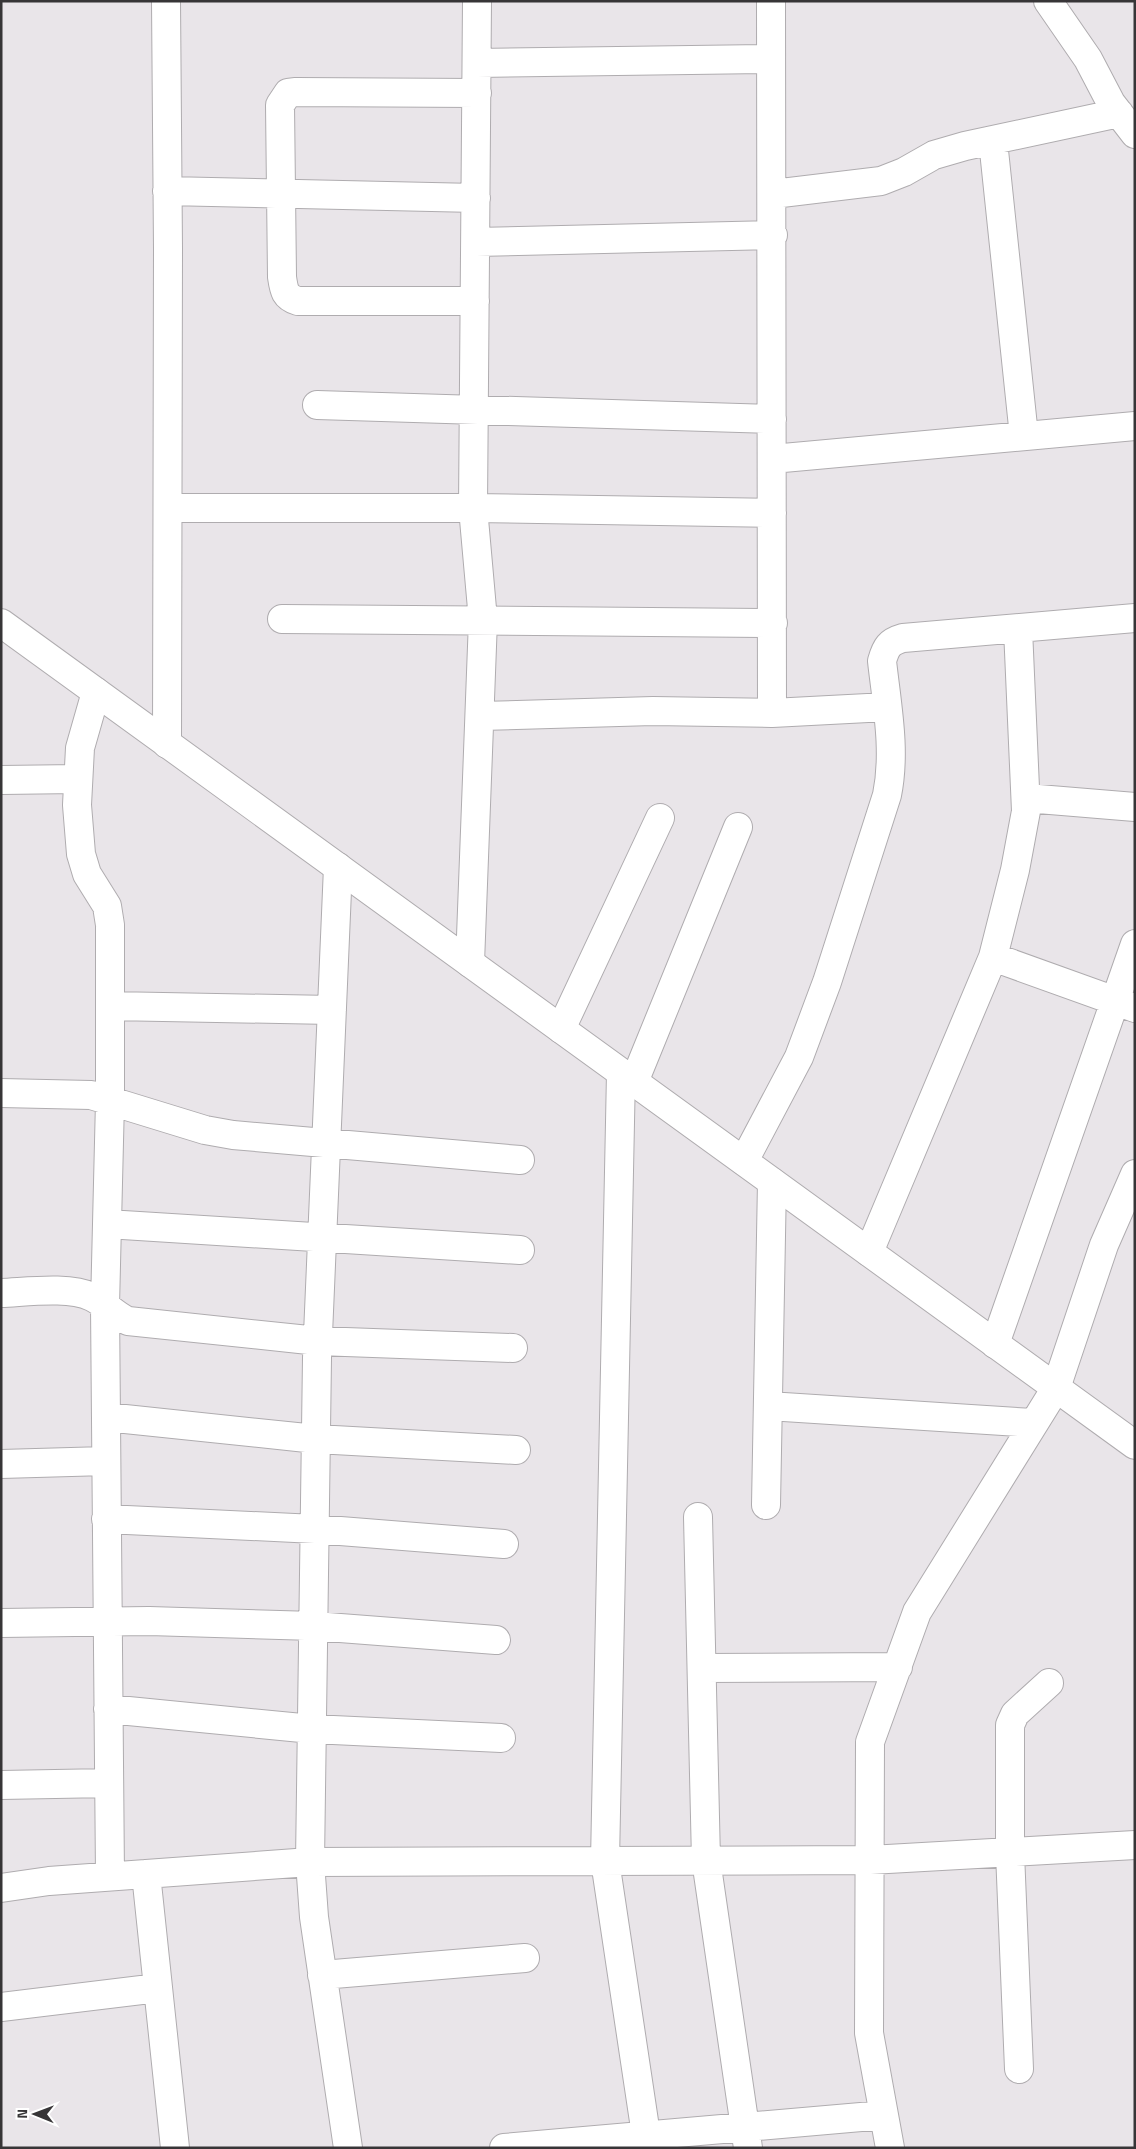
<svg xmlns="http://www.w3.org/2000/svg" width="1136" height="2149" font-family="'Titillium Web',sans-serif">
<style>
.lines{fill:none;stroke-linecap:round;stroke-linejoin:round}
.minor-casing{stroke:#afacaf;stroke-width:30}
.major-casing{stroke:#afacaf;stroke-width:30}
.minor{stroke:#fff;stroke-width:28}
.major{stroke:#fff;stroke-width:28}
</style>
<rect width="100%" height="100%" fill="#e9e5e9"/>
<g class="lines">
<!-- minor casing -->
<g class="minor-casing">
<path id="minor" d="M166,1L168,249L167,744
M771,1L772,713
M1048,1L1088,59L1111,103L1135,134
M477,63L770,59
M993,141L1024,436
M167,191L476,198
M773,194L881,181L904,172L934,155L965,146L1119,113
M476,242L773,235
M475,301H298C285,297 284,291 282,277L280,105L288,93L296,92L477,93
M317,405L772,419
M772,459L1135,426
M168,508H473L772,513
M282,619L773,623
M96,692L80,748L77,805L81,854L87,874L107,906L110,925V1101L105,1306L110,1876
M480,716L653,711L772,713L887,707
M1,780L77,779
M1026,798L1135,807
M338,867L317,1358L310,1862L314,1917L348,2148
M993,957L1135,1008
M470,963L483,620L473,508L477,1
M110,1006L332,1010
M561,1029L660,818
M621,1073L605,1861L648,2148
M634,1082L738,827
M1,1093L91,1095L205,1130L233,1135L520,1160
M744,1161L799,1057L827,982L887,795C896,751 887,706 882,661C886,647 889,642 903,638L1135,618
M107,1224L520,1250
M869,1252L993,957L1015,870L1026,811L1018,629
M1,1293C27,1292 69,1286 92,1297C105,1303 114,1315 128,1321L318,1341L513,1348
M995,1344L1135,944
M768,1406L1033,1423
M106,1417L316,1439L516,1450
M1,1464L106,1461
M766,1505L772,1182
M698,1517L706,1860L748,2148
M106,1519L315,1529L504,1544
M1,1623L149,1621L314,1626L496,1640
M702,1668L898,1667
M108,1709L312,1729L501,1738
M1,1785L109,1783
M146,1874L175,2148
M1,1888L49,1881L310,1862L870,1860L1135,1845
M322,1975L525,1958
M1,2007L158,1988
M1019,2069L1010,1853V1725L1015,1714L1049,1683
M504,2148L884,2115
M890,2148L869,2033L870,1742L917,1612L1056,1388L1104,1245L1135,1174"/>
</g>
<!-- major casing -->
<g class="major-casing">
<path id="major" d="M1,623L1135,1445"/>
</g>
<!-- minor -->
<use href="#minor" class="minor"/>
<!-- major -->
<use href="#major" class="major"/>
</g>
<!-- border -->
<rect width="1136" height="2149" fill="none" stroke="#373537" stroke-width="5"/>
<!-- north arrow -->
<g transform="translate(35 2114) rotate(271)" stroke="#ffffff" stroke-width="4" paint-order="stroke">
<path d="M0-4L9 19L0 12L-9 19Z" fill="#373537"/>
<text y="-8" font-size="14" font-weight="bold" text-anchor="middle" fill="#373537">N</text>
</g>
</svg>
